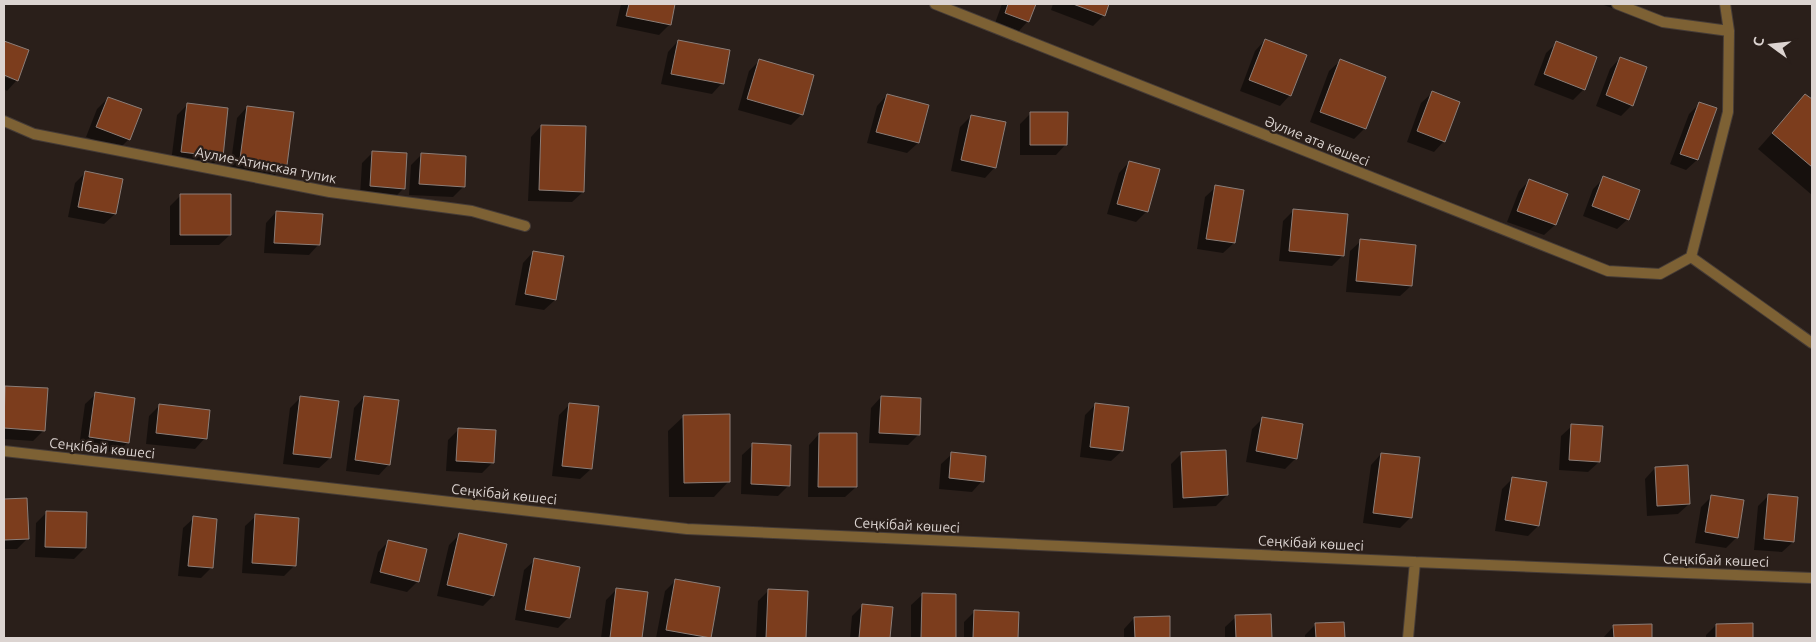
<svg xmlns="http://www.w3.org/2000/svg" width="1816" height="642" font-family="Ubuntu,sans-serif">
<style>
.shadow{fill:#0007}
.building{fill:#7c3d1d;stroke:#8b7d77}
.lines{fill:none;stroke-linecap:round;stroke-linejoin:round}
.street-casing{stroke:#463c37;stroke-width:12}
.street{stroke:#7d6134;stroke-width:10}
.labels{text-anchor:middle;stroke-width:4.5;stroke-linejoin:round;paint-order:stroke}
.street-label{font-size:14px;fill:#dcd4d1;stroke:#2a1f1a}
</style>
<rect width="100%" height="100%" fill="#2a1f1a"/>
<!-- shadow -->
<path class="shadow" d="M621,4H674L669,25L659,35L616,26Z
M1002,4H1035L1028,21L1018,32L995,23Z
M1053,4H1108L1104,15L1093,26L1051,10Z
M1601,4H1631L1623,12Z
M1265,40L1290,95L1280,106L1240,91L1255,51Z
M678,41L722,83L712,94L661,84L668,52Z
M4,42L28,51L17,80L7,91L4,89V77L13,80V77L4,74Z
M1557,43L1584,89L1573,100L1534,85L1546,53Z
M1620,58L1632,105L1621,116L1596,106L1610,69Z
M760,60L802,114L791,125L738,110L749,71Z
M1340,61L1365,128L1354,139L1310,122L1329,71Z
M1432,93L1444,141L1434,152L1407,142L1421,103Z
M887,95L927,106L918,143L907,153L867,143L877,106Z
M1806,95L1812,101V195L1758,149Z
M108,98L129,139L119,149L86,137L97,109Z
M1700,103L1697,160L1686,170L1670,164L1689,114Z
M188,104L221,156L211,167L171,162L177,115Z
M247,107L286,164L275,175L230,169L237,118Z
M1031,113L1066,144L1056,155H1020V124Z
M971,116L995,167L985,178L951,171L960,127Z
M541,126L583,192L572,202L528,201L531,137Z
M373,152L404,188L393,199L360,196L362,163Z
M421,155L464,186L453,197L409,195L411,165Z
M1129,162L1147,211L1136,222L1107,214L1119,173Z
M85,173L115,214L104,224L68,217L75,183Z
M1604,178L1628,219L1617,229L1583,216L1593,189Z
M1529,181L1555,225L1544,235L1507,222L1519,191Z
M1216,187L1234,243L1223,253L1197,249L1205,197Z
M181,195L230,235L219,245H170V206Z
M1294,210L1343,255L1332,266L1279,261L1283,221Z
M276,212L319,244L309,255L264,253L266,223Z
M1361,241L1411,286L1400,296L1346,292L1350,251Z
M533,252L555,300L544,310L515,305L523,263Z
M6,387L44,430L33,441L4,439V389Z
M96,394L128,442L117,453L79,447L85,404Z
M301,397L330,458L319,468L283,464L290,408Z
M364,397L389,464L379,475L346,471L354,408Z
M881,397L918,435L908,445L869,443L871,408Z
M570,404L591,469L580,479L552,476L559,415Z
M1096,404L1122,451L1111,461L1080,457L1085,415Z
M159,406L205,438L195,449L146,444L149,416Z
M684,416L729,481L714,497H669L668,431Z
M1263,418L1296,458L1285,469L1246,462L1252,429Z
M1572,426L1599,462L1588,472L1559,470L1561,436Z
M459,429L493,462L482,473L446,471L448,440Z
M819,434L856,487L845,497H808L809,445Z
M753,445L789,485L778,496L741,494L742,455Z
M1182,453L1227,495L1216,506L1173,508L1171,464Z
M952,454L982,481L972,492L939,489L941,464Z
M1381,454L1411,517L1400,528L1363,523L1371,465Z
M1655,468L1689,504L1678,514L1647,516L1645,479Z
M1513,478L1538,526L1528,536L1495,531L1502,489Z
M1769,495L1793,542L1782,552L1754,550L1758,506Z
M1712,496L1737,537L1726,548L1695,543L1701,507Z
M26,499L28,538L17,549H4V501Z
M47,512L85,548L74,559L35,557L36,523Z
M256,516L295,565L284,576L242,573L245,526Z
M194,518L211,568L201,578L178,576L183,528Z
M459,535L505,545L493,596L483,606L437,596L449,545Z
M389,541L418,581L407,592L370,583L378,552Z
M535,560L569,617L558,628L515,620L524,570Z
M676,580L719,588L709,638H656L665,591Z
M617,589L646,593L641,638H601L606,600Z
M768,591L806,593L805,638H756L758,601Z
M922,595H955V638H911V605Z
M863,605L891,608L889,638H850L852,616Z
M975,611L1018,613L1017,638H964V622Z
M1270,615L1271,638H1225V627L1236,617Z
M1168,617L1169,638H1124V629L1134,618Z
M1343,623V638H1305V635L1316,624Z
M1751,624L1752,638H1706V635L1716,625Z
M1614,626H1651V638H1603Z"/>
<!-- building -->
<path class="building" d="M629,4H675L671,25L626,16Z
M1008,4H1036L1029,22L1005,13Z
M1073,4H1109L1105,16Z
M1265,39L1307,55L1291,96L1249,80Z
M678,40L730,50L724,84L671,74Z
M4,41L29,50L18,81L4,75Z
M1556,41L1597,57L1585,90L1544,74Z
M1620,57L1647,67L1633,106L1606,95Z
M759,59L814,75L803,115L747,99Z
M1340,59L1386,77L1366,129L1320,112Z
M1432,91L1460,102L1445,142L1417,131Z
M887,94L929,105L919,143L876,132Z
M1805,94L1812,99V167L1772,133Z
M108,97L142,109L130,140L96,127Z
M1699,102L1717,108L1698,160L1680,154Z
M187,103L228,108L223,157L181,152Z
M247,106L294,112L287,165L240,159Z
M1030,112H1068L1067,145H1030Z
M971,115L1006,122L996,168L961,160Z
M541,125L586,126L584,192L539,190Z
M372,151L407,153L405,189L370,186Z
M421,153L466,156L465,187L419,184Z
M1129,161L1160,169L1148,212L1117,204Z
M85,171L123,179L116,214L78,207Z
M1603,176L1640,190L1629,220L1592,206Z
M1529,179L1568,194L1556,225L1517,211Z
M1215,185L1244,190L1235,243L1206,239Z
M180,194H231V235H180Z
M1293,209L1348,214L1344,256L1289,251Z
M276,211L323,214L320,245L274,243Z
M1360,239L1416,245L1412,286L1356,281Z
M533,251L564,256L556,300L525,294Z
M5,386L48,388L45,431L4,428Z
M95,392L135,398L129,443L89,437Z
M300,396L339,401L331,458L293,454Z
M364,396L399,400L390,465L355,460Z
M881,396L921,398L920,435L879,433Z
M569,403L599,406L592,469L562,466Z
M1095,403L1129,407L1123,451L1090,447Z
M159,404L210,410L207,439L156,433Z
M730,414V482L684,483L683,415Z
M1262,417L1303,424L1297,459L1256,451Z
M1571,424L1603,426L1600,462L1569,460Z
M458,428L496,430L494,463L456,461Z
M819,433H857V487H818Z
M752,443L791,445L790,486L751,484Z
M1226,450L1228,495L1183,498L1181,452Z
M951,452L986,456L984,482L949,478Z
M1381,453L1420,457L1412,518L1373,513Z
M1688,465L1690,504L1657,506L1655,467Z
M1512,477L1547,482L1539,526L1505,520Z
M1768,494L1798,497L1794,542L1764,539Z
M1711,495L1744,500L1738,538L1705,532Z
M27,498L29,539L4,540V499Z
M46,511L87,512L86,548L45,547Z
M255,514L299,518L296,566L252,563Z
M193,516L217,519L213,568L188,566Z
M459,533L507,544L494,596L447,585Z
M388,540L427,549L419,582L380,572Z
M534,558L580,567L570,618L525,610Z
M675,579L720,587L711,638L666,630Z
M616,588L648,592L642,638H610Z
M768,589L808,591L806,638H766Z
M922,593L956,594V638H921Z
M862,604L893,607L890,638H859Z
M974,610L1019,612L1018,638H973Z
M1271,614L1272,638H1236L1235,615Z
M1170,616V638H1135L1134,617Z
M1344,622L1345,638H1316L1315,623Z
M1753,623V638H1716V624Z
M1652,624V638H1614L1613,625Z"/>
<g class="lines">
<!-- street casing -->
<g class="street-casing">
<path id="street" d="M935,4L1608,271L1660,274L1691,257
M1617,4L1663,22L1729,31
M1725,4L1729,31L1728,112L1691,257L1812,343
M4,121L34,134L330,192L472,211L525,226
M4,451L687,529L1415,562L1812,578
M1408,638L1415,562"/>
</g>
<!-- street -->
<use href="#street" class="street"/>
</g>
<g class="labels">
<!-- street labels -->
<g class="street-label">
<text transform="translate(1317 141) rotate(22)" y="5">Әулие ата көшесі</text>
<text transform="translate(266 165) rotate(11)" y="5">Аулие-Атинская тупик</text>
<text transform="translate(102 448) rotate(6)" y="5">Сеңкібай көшесі</text>
<text transform="translate(504 494) rotate(6)" y="5">Сеңкібай көшесі</text>
<text transform="translate(907 525) rotate(3)" y="5">Сеңкібай көшесі</text>
<text transform="translate(1311 543) rotate(3)" y="5">Сеңкібай көшесі</text>
<text transform="translate(1716 560) rotate(2)" y="5">Сеңкібай көшесі</text>
</g>
</g>
<!-- border -->
<rect width="1816" height="642" fill="none" stroke="#dcd4d1" stroke-width="10"/>
<!-- north arrow -->
<g transform="translate(1771 45) rotate(285)" stroke="#2a1f1a" stroke-width="4" paint-order="stroke">
<path d="M0-4L9 19L0 12L-9 19Z" fill="#dcd4d1"/>
<text y="-8" font-size="14" font-weight="bold" text-anchor="middle" fill="#dcd4d1">С</text>
</g>
</svg>
